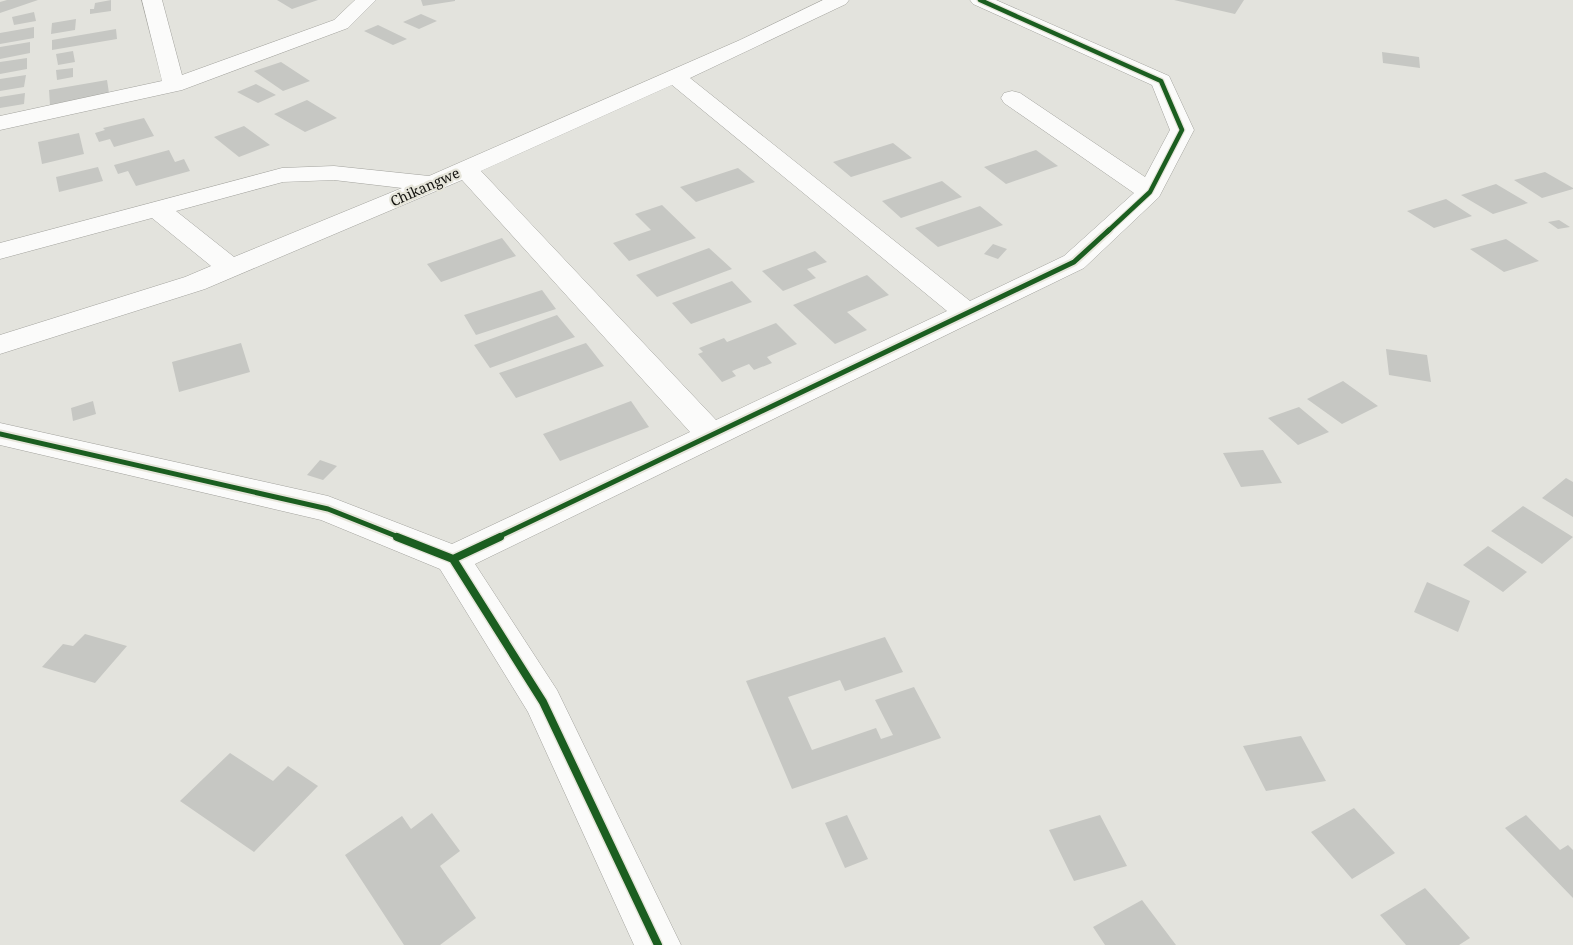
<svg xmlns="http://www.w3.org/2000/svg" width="1573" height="945" font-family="'Noto Serif',serif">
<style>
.building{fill:#c6c7c3}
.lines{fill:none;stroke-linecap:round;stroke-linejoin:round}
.street-casing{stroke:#a3a39e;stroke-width:1}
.street{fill:#fbfbfa;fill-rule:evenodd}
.cycleway-far2-casing{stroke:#e6e5da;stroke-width:7}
.cycleway-far1-casing{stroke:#e6e5da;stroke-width:9}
.cycleway-casing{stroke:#e6e5da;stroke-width:11}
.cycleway-far2{stroke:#1b5e20;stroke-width:4.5}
.cycleway-far1{stroke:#1b5e20;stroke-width:5}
.cycleway{stroke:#1b5e20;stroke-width:8}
.labels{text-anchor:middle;stroke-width:4.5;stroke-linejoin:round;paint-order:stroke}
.far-street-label{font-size:14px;fill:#12120e;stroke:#e6e5da}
</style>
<rect width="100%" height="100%" fill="#e3e3dd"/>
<!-- building -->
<path class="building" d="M7,0H38L0,13V2Z
M111,0V11L90,14V9H94L95,3Z
M277,0H318L292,9Z
M421,0H455V1L423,6Z
M1174,0H1244L1235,14Z
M34,12L36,21L14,25L12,17Z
M421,14L437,21L419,29L403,22Z
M76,19L75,30L51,34L52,23Z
M378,25L407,39L393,45L364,31Z
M34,27V38L0,44V33Z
M116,29L117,39L52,50V40Z
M30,42V53L0,59V47Z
M73,51L75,62L58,65L56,54Z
M1382,52L1419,57L1420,68L1383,63Z
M27,58V69L0,74V62Z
M281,62L310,81L283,91L254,71Z
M73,68V77L57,80L56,70Z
M26,75L24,87L0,91V79Z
M107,80L109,93L50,105L49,90Z
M256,84L276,95L258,103L237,92Z
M25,93L24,104L0,108V97Z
M307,100L337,118L305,132L274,114Z
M144,118L154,136L114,147L110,139L99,142L95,133L105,130L103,128Z
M244,126L270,145L239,157L214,137Z
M79,133L84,154L42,164L38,142Z
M893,143L912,158L851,177L833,162Z
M169,150L175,162L184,159L190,171L136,186L128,171L118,174L114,165Z
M1036,150L1058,166L1006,184L984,167Z
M98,167L103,181L59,192L56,177Z
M738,168L755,182L696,202L680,187Z
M1545,172L1573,188V189L1542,198L1514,180Z
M942,181L962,197L901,218L882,201Z
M1496,184L1528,203L1493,214L1461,195Z
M1446,199L1472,216L1434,228L1407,211Z
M662,205L696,238L629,261L613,243L651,230L635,214Z
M980,206L1003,225L938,247L915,228Z
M1559,220L1570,227L1558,229L1548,222Z
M502,238L516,256L441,282L427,264Z
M1506,239L1539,261L1504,272L1470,249Z
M993,244L1007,249L998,259L984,254Z
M709,248L732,269L657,297L636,275Z
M815,251L827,262L807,269L816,278L783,291L762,271Z
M867,275L889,295L847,312L867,330L835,344L793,305Z
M732,281L752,302L691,324L672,303Z
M542,290L556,309L476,335L464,315Z
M557,315L575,337L490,368L474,345Z
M776,323L797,344L767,357L772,363L754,370L749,364L732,371L736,376L722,382L698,354L703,352L699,348L724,338L727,342Z
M241,343L250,372L179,392L172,362Z
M586,343L604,366L516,398L499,373Z
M1386,349L1427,355L1431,382L1389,375Z
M1343,381L1378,406L1342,424L1307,399Z
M93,401L96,414L73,421L71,408Z
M631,401L649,427L560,461L543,434Z
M1299,407L1329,432L1298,445L1268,418Z
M1263,450L1282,483L1241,487L1223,453Z
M320,460L337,466L323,480L307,475Z
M1566,478L1573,482V517L1542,498Z
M1523,506L1573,537L1542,564L1491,531Z
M1488,546L1527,572L1503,592L1463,565Z
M1427,582L1470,601L1458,632L1414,612Z
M85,634L127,646L95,683L42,667L63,644L73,646Z
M885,637L903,672L845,691L840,680L788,697L812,750L876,728L881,739L893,735L875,700L914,687L941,738L792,789L746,681Z
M1301,736L1326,781L1266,791L1243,746Z
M230,753L273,781L288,766L318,786L254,852L180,801Z
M1354,808L1395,853L1352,879L1311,832Z
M432,813L460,851L440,866L476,918L440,945H404L345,855L402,816L411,829Z
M847,815L868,859L845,868L825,823Z
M1100,815L1127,866L1074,881L1049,830Z
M1526,815L1560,850L1568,845L1573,850V898L1505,828Z
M1425,888L1470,938L1459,945H1406L1380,915Z
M1142,900L1176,945H1105L1093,927Z"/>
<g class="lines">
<!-- street casing -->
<g class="street-casing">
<path id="street" d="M142,0H162L182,75L334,20L355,0H376L348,28L182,90L0,130V116L162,81Z
M823,0H849L846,4L690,78L970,301L1064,256L1134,193L1004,103L1001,98L1004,93L1012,91L1020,93L1145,177L1170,130L1152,85L973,4L970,0H996L1169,76L1194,130L1159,197L1084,268L475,564L557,690L681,945H634L528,712L440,569L321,520L0,445V423L328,496L452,544L690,432L462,180L205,289L0,354V335L185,277L211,266L152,218L0,259V243L282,168L334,166L429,176L740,40ZM672,85L947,311L716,420L481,171ZM334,180L402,188L234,257L176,211L283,182Z"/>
</g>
<!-- street -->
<use href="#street" class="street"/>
<!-- cycleway-far2 casing -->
<g class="cycleway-far2-casing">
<path id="cycleway-far2" d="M980,0L1161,81L1182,130L1150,192L1107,232"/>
</g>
<!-- cycleway-far1 casing -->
<g class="cycleway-far1-casing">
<path id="cycleway-far1" d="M0,434L328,509L401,538
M496,538L1074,262L1109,230"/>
</g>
<!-- cycleway casing -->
<g class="cycleway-casing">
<path id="cycleway" d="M397,537L453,559L543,702L658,945
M453,559L500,537"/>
</g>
<!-- cycleway-far2 -->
<use href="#cycleway-far2" class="cycleway-far2"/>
<!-- cycleway-far1 -->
<use href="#cycleway-far1" class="cycleway-far1"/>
<!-- cycleway -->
<use href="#cycleway" class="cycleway"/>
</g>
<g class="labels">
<!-- far-street labels -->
<g class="far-street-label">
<text transform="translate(425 187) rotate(-24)" y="5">Chikangwe</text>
</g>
</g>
</svg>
